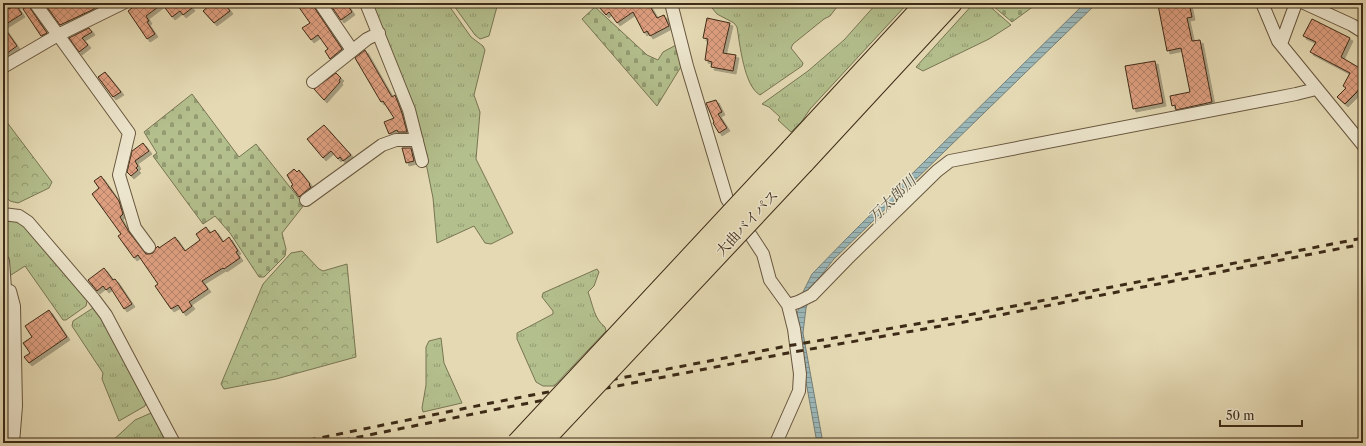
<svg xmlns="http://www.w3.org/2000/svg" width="1366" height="446" font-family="'Libre Caslon Text','Noto Serif JP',serif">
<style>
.grass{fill:url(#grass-tufts);stroke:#787552}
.forest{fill:url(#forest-crowns);stroke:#787552}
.cemetery{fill:url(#cemetery-stones);stroke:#787552}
.water{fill:url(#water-rules);stroke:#767f78}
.building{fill:url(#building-cross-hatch);stroke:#3e2b17;filter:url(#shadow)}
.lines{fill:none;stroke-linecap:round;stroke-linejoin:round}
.minor-casing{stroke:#68563e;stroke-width:14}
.trunk-casing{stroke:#3e2b17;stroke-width:22}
.minor{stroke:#ede6ce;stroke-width:12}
.trunk{stroke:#e4d9b3;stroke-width:20}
.rail{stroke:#3e2b17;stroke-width:3;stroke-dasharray:7 7;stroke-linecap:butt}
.trunk-bridge-casing{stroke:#3e2b17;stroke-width:22;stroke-linecap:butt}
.trunk-bridge{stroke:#e4d9b3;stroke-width:20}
.labels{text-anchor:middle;stroke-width:3;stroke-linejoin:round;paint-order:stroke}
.street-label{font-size:14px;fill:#3e2b17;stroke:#ede6ce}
.water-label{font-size:15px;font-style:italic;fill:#554e3f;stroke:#ede6ce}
</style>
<defs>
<pattern id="grass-tufts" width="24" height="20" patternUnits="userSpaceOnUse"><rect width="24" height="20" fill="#b3bf8d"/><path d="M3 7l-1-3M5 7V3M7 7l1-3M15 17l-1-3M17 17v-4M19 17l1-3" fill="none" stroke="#939b72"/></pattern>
<pattern id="forest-crowns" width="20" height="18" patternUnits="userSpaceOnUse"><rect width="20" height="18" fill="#b3bf8d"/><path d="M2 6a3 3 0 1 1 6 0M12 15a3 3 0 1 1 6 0" fill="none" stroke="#939b72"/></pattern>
<pattern id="cemetery-stones" width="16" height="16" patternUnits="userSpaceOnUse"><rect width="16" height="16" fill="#b3bf8d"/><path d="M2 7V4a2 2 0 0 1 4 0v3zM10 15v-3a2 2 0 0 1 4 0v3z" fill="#939b72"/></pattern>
<pattern id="water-rules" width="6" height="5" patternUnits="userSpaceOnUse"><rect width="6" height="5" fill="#9bb7b8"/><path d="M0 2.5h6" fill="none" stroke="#809595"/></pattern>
<pattern id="building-cross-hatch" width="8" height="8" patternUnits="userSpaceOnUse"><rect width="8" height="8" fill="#de9f80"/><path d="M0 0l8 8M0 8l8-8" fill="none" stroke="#b58268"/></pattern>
<filter id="shadow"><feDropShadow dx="3" dy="3" stdDeviation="0" flood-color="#0004"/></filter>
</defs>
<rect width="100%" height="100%" fill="#e4d9b3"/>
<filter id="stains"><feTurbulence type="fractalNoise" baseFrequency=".005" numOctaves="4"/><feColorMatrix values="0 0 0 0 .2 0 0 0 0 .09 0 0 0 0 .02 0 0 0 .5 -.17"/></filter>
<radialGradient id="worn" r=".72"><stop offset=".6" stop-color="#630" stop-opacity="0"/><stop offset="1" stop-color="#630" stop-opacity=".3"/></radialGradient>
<!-- grass -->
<path class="grass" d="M369,3H447L471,37L483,46L485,50L474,95L480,112L476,159L513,233L491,244L485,243L474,226L437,243L433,198L426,163Z
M452,3H498L489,36L480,39L475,35Z
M708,3H840L830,16L824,19L793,44L791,48L803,63L802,66L760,95C744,86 740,45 737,27L734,23L717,14Z
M877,3H908L810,109L802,121L791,132L778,120L780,117L769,107L762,104L808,71L844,40Z
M974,3H986L1011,25L989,39L923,71L916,67Z
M9,219L22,224L87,301L86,306L66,320H63L25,266L11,275L8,273L4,222Z
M597,269L599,272L594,286L588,292C593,305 594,319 605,327L606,331L554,386H543L536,382L517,339V333L553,314V311L542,297L543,293Z
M93,308L98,310L146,402L145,406L119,421L102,379L103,373L72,326L73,321Z
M441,338L444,363L462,403L423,412L422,408L426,385V347L429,341Z
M151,413L155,418L168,443H110L135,420Z"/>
<!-- forest -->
<path class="forest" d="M3,117L52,182L49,188L18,203L10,201L3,194Z
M302,251L319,269L323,271L347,264L356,357L276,379L224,389L221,384L263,284L291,253Z"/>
<!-- cemetery -->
<path class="cemetery" d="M996,3H1038L1012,22L993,6Z
M595,7L647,55L658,60L663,52L678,44L682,65L657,106L582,19Z
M192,94L239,157L256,144L304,205L282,233L286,249L285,256L264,277H259L230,233L215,216L203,224L153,156L157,153L144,132Z"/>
<!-- water -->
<path class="water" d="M1085,3H1097L833,260L814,285L806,308L803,333L823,443H817L798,337L797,314L803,292L812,274L850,235Z"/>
<!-- building -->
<path class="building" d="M3,3H5L9,9L16,5L22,14L3,26L17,46L3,56Z
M44,3H102L92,10L60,25Z
M139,3H190L189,4L192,8L183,15L180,11L172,17L162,4L146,16L149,21L147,22L155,34L147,39L128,11Z
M212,3H224L230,11L214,23L203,11Z
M296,3H313L314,7L342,49L330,59L325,51L328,49L318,35L311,40L302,28L310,23Z
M329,3H346L352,12L341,20Z
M603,3H648L657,18L664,15L669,26L650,36L647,31L644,33L633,12L617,23L609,12L606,15L599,7Z
M1165,3H1189L1192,17L1187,18L1192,41L1200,40L1212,102L1176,110L1175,105L1172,106L1170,96L1190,92L1181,48L1167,51L1158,5Z
M28,5L47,33L41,36L23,9Z
M707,18L730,23L723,53L736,55L733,71L711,67L712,62L705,60L708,39L703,38Z
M1312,19L1350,38L1341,57L1363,70V81L1357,92L1345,104L1337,97L1346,88L1343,86L1350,73L1310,52L1316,42L1303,36Z
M89,28L92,32L82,38L88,45L79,52L69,38Z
M365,50L392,97L395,95L402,113L407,132H398L397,130L389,134L384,122L394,118L383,101L381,102L355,58Z
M1155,61L1163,103L1133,109L1125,66Z
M105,72L121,92L113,97L98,77Z
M336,73L341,78L339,80L340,82L324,100L314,89Z
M716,100L722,112L718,114L727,128L719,133L713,123L714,122L706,103Z
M324,125L351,155L343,161L340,157L338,159L331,151L323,158L307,139Z
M143,143L149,151L135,161L138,166L136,168L138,170L131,176L127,172L132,151Z
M402,148H411L414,161L406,163Z
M294,169L297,172L299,170L310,184L309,185L311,187L299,197L291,186L293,185L287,175Z
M101,176L119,201L123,214L120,217L129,232L146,254H149L153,253L156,248L158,246L159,248L175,237L185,251L200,240L196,234L206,227L210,233L215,230L223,242L229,237L238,251L236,252L240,258L224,269L223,268L202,281L208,289L189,302L192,306L183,313L178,305L171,309L155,286L158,284L138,255L134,258L118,236L121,234L92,194L99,188L94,181Z
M104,268L113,280L115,279L118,283L132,304L124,309L110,287L106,290L103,286L97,291L88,280Z
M49,310L67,337L29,363L24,357L30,353L23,343L32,337L25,326Z"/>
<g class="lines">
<!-- minor casing -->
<g class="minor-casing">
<path id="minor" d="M35,3L129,133L119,175L135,228L149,247
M320,3L352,50
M366,3L409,110L422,161
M671,3L687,66L727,199L763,254L770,280L788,305L798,302L812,295L847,259L937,171L950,161L1296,94L1316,89
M1262,3L1278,41L1363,145
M1304,3L1352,25L1363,32
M1281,44L1296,3
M3,67L58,35L123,3
M313,82L367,39L379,33
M306,200L382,145L396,140H417
M3,214L19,216L28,222L94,299L106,315L174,443
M3,261L6,302V400L3,443
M10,291L14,306L16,406L13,443
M776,443L799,391L800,374L794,329L788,305"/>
</g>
<!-- trunk casing -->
<g class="trunk-casing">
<path id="trunk" d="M791,149L926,3
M804,163L952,3"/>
</g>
<!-- minor -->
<use href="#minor" class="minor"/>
<!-- trunk -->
<use href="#trunk" class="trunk"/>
<!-- rail -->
<path class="rail" d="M295,443L491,403L787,346L963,316L1363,238
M329,443L493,410L788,353L964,322L1363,244"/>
<!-- trunk-bridge casing -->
<g class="trunk-bridge-casing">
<path id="trunk-bridge" d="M517,443L791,149
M541,443L804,163"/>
</g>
<!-- trunk-bridge -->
<use href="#trunk-bridge" class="trunk-bridge"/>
</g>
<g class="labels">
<!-- street labels -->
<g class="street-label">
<text transform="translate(747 223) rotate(-47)" y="5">大曲バイパス</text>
</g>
<!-- water labels -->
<g class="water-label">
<text transform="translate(892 199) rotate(-44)" y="5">万太郎川</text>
</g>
</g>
<!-- margin -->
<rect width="1366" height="446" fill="none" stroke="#e4d9b3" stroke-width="16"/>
<rect x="4" y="4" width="1358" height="438" fill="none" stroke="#3e2b17" stroke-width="2"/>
<rect x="8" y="8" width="1350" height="430" fill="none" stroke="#3e2b17"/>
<!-- scale -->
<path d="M1220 420v6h82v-6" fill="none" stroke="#3e2b17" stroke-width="2"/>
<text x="1226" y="420" font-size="12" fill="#3e2b17" stroke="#ede6ce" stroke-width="3" paint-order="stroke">50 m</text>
<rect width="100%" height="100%" filter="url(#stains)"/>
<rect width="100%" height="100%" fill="url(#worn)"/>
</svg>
